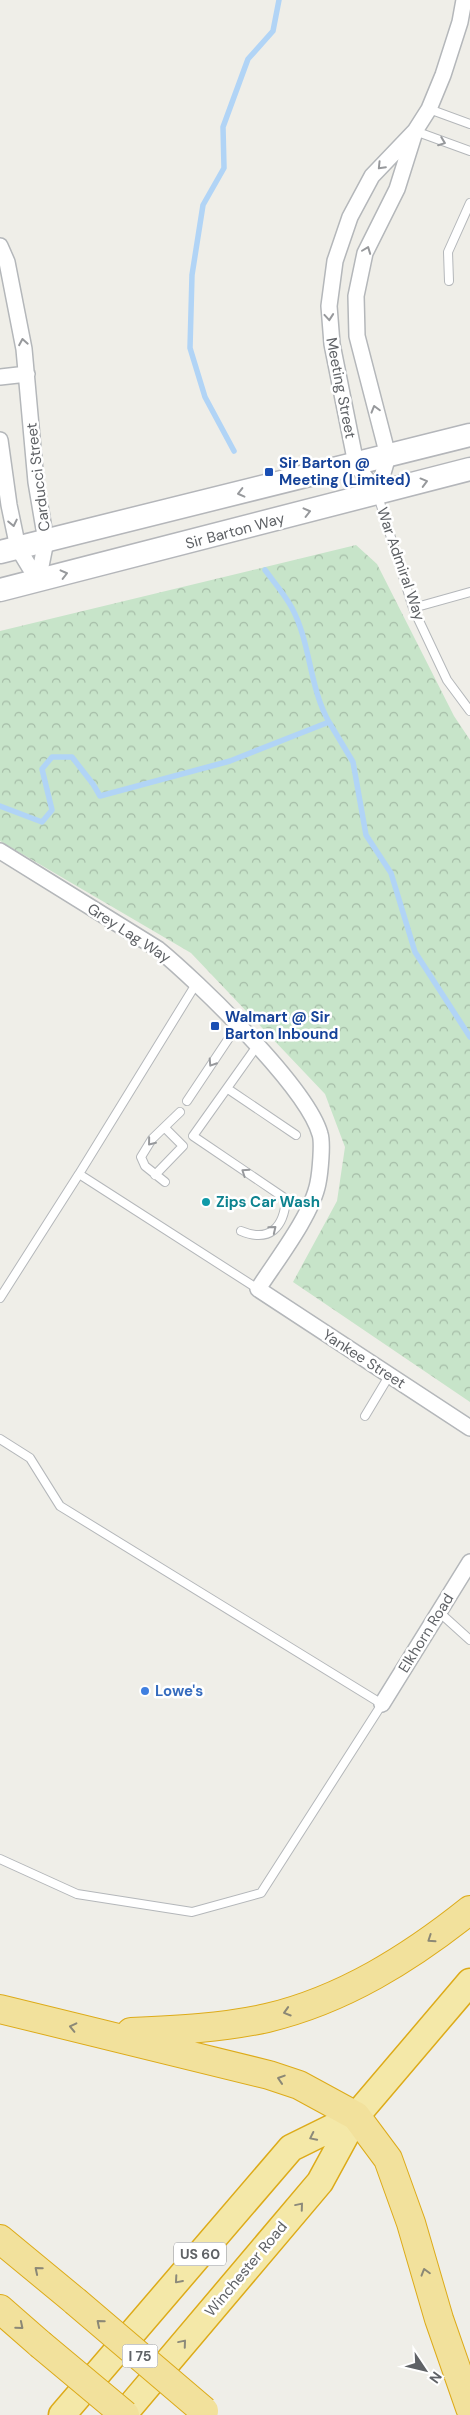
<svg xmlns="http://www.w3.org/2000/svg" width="470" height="2415" font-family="'DM Sans',sans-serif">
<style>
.park{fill:url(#park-crowns)}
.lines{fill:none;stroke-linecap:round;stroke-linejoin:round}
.stream{stroke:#b1d4f6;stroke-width:5.5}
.service-casing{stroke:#b4b7ba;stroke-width:10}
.minor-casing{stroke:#b4b7ba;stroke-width:18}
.secondary-casing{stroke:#b4b6ba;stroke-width:25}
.trunk-casing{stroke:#ddab19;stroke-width:29}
.motorway-casing{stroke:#ddab19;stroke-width:30}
.service{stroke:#fff;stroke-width:8}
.minor{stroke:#fff;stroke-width:15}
.secondary{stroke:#fff;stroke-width:22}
.trunk{stroke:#f4e8a8;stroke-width:26}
.motorway{stroke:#f2e19c;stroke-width:28}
.motorway-bridge-casing{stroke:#ddab19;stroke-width:30;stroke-linecap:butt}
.motorway-bridge{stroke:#f2e19c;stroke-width:28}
.oneway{stroke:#97999c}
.oneway2{stroke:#8b8876}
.oneway3{stroke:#8c8a7a}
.transit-dot{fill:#1a4fb4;stroke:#fff;stroke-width:2}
.culture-dot{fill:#0f9aa8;stroke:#fff;stroke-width:2}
.shop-dot{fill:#3f7fe0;stroke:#fff;stroke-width:2}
.labels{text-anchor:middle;stroke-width:5;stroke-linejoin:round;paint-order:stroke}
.shield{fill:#fff;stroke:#8f9194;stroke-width:1}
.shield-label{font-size:14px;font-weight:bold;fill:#5f6266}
.street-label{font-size:15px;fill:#5f6266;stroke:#fff}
.transit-label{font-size:15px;font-weight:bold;fill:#164399;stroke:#fff;text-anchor:start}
.culture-label{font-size:15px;font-weight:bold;fill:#0d838f;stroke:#fff;text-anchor:start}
.shop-label{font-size:15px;font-weight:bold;fill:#366cbe;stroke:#fff;text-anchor:start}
</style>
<defs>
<pattern id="park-crowns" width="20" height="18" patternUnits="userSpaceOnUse" patternTransform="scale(1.25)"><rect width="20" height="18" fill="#c7e4c9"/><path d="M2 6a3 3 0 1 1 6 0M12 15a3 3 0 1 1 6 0" fill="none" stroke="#a5bca7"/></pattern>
</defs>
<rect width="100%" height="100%" fill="#efeee8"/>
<!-- park -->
<path class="park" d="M356,545L377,564L454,716L470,740V1402L293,1282L337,1201L345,1147L325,1094L191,953L0,841V631Z"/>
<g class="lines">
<!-- stream -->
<path class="stream" d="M234,451L205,397L190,348L192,275L203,205L224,168L223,127L248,59L273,31L279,0
M265,570C274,582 285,595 292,608C311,644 309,687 329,722
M0,806L42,822L52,810L42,769L52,757H72L93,784L100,796L230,761L329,722L353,762L366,835L391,873L415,952L470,1037"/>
<!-- service casing -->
<g class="service-casing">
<path id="service" d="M429,109L470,124
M415,131L470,151
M449,281L448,252L470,203
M378,496L413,608L447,680L470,711
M413,608L470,592
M196,984L79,1174L258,1289
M228,1089L296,1135
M187,1101L237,1026
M155,1175L183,1146L165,1128
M165,1182L145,1166L141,1157L152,1139L180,1112
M241,1231C270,1243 284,1227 286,1199L193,1136L257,1046
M0,1298L79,1174
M365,1416L389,1376
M0,1439L30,1458L60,1506L382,1704L261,1893L192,1912L77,1894L0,1859
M439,1612L470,1640"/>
</g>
<!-- minor casing -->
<g class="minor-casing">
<path id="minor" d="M0,246L7,262L24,349L36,482L46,541L38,581
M0,377L27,374
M0,440L9,505L18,548L38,581
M377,494L356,464L332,344L329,306L335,261L350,217L372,176L415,131L429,109L443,75L460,22L464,0
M377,494L388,456L357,336L356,296L365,253L397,189L414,135
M0,851L158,949C197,981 307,1087 320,1134C323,1143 320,1173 318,1183C312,1215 276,1261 258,1289L470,1428
M382,1704L470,1562"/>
</g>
<!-- secondary casing -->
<g class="secondary-casing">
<path id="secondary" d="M0,552L470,435
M0,590L470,469"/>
</g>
<!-- trunk casing -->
<g class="trunk-casing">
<path id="trunk" d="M62,2415L291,2148L356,2116
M123,2415L320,2182L356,2116L470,1982"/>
</g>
<!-- motorway casing -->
<g class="motorway-casing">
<path id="motorway" d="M0,2009L269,2075L299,2085L356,2116L388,2159L411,2223L439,2319L470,2408
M131,2032C177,2030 222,2028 267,2018C343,2000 410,1958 470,1910
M0,2239L75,2301
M0,2309L40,2344"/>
</g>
<!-- service -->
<use href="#service" class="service"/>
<!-- minor -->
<use href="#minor" class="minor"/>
<!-- secondary -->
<use href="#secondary" class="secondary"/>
<!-- trunk -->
<use href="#trunk" class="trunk"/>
<!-- motorway -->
<use href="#motorway" class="motorway"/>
<!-- motorway-bridge casing -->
<g class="motorway-bridge-casing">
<path id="motorway-bridge" d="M75,2301L204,2411
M40,2344L125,2415"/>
</g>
<!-- motorway-bridge -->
<use href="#motorway-bridge" class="motorway-bridge"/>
</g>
<!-- one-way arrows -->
<defs><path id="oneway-chevron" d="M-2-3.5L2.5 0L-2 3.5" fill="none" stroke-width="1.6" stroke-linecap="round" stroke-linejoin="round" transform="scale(1.25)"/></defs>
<g class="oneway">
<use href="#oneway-chevron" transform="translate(442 142) rotate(21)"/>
<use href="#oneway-chevron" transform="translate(381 166) rotate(134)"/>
<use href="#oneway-chevron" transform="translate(367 250) rotate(-69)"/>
<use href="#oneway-chevron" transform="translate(329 317) rotate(85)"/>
<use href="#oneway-chevron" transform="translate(23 342) rotate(-100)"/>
<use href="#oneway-chevron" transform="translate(375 409) rotate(-106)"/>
<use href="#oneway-chevron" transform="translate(424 482) rotate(-15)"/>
<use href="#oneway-chevron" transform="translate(241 493) rotate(166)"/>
<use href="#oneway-chevron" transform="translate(307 512) rotate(-14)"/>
<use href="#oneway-chevron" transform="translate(13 523) rotate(78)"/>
<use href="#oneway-chevron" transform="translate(64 574) rotate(-14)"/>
<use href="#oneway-chevron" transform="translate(212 1063) rotate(123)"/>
<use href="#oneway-chevron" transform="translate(151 1142) rotate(129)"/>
<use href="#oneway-chevron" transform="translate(245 1172) rotate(-146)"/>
<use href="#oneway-chevron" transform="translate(273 1229) rotate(-39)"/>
</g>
<g class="oneway2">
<use href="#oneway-chevron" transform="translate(431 1939) rotate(146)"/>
<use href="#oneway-chevron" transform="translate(287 2012) rotate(163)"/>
<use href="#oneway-chevron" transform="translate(73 2027) rotate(-167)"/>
<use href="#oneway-chevron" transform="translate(281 2079) rotate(-162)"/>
<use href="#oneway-chevron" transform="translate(38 2270) rotate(-140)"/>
<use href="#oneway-chevron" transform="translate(425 2272) rotate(-106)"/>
<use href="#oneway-chevron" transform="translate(100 2323) rotate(-140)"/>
<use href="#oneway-chevron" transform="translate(20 2326) rotate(40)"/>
</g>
<g class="oneway3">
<use href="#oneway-chevron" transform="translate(313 2137) rotate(154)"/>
<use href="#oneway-chevron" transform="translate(300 2206) rotate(-50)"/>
<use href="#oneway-chevron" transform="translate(178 2280) rotate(131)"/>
<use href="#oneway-chevron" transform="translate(183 2343) rotate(-50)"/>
</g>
<!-- markers -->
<g class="transit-dot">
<rect x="264" y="467" width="10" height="10" rx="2.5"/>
<rect x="210" y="1021" width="10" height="10" rx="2.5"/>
</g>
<circle class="culture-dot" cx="206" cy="1202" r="5"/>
<circle class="shop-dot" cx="145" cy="1691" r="5"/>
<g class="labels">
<!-- shield labels -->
<g class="shield">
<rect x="174" y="2242.5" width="52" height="23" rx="4"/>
<rect x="122.5" y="2344.5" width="35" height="23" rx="4"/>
</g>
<g class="shield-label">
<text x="200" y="2259">US 60</text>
<text x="140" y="2361">I 75</text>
</g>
<!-- street labels -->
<g class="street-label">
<text transform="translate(341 388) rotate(79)" y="5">Meeting Street</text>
<text transform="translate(38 477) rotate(-97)" y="5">Carducci Street</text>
<text transform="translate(235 531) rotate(-15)" y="5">Sir Barton Way</text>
<text transform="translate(401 564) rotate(71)" y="5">War Admiral Way</text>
<text transform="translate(129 933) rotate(33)" y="5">Grey Lag Way</text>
<text transform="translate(364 1359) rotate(33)" y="5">Yankee Street</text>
<text transform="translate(426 1633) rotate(-58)" y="5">Elkhorn Road</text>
<text transform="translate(246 2269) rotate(-50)" y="5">Winchester Road</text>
</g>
<!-- transit labels -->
<g class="transit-label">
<text x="279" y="468">Sir Barton @<tspan x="279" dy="17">Meeting (Limited)</tspan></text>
<text x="225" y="1022">Walmart @ Sir<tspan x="225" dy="17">Barton Inbound</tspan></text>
</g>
<!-- culture labels -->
<g class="culture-label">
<text x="216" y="1207">Zips Car Wash</text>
</g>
<!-- shop labels -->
<g class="shop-label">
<text x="155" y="1696">Lowe's</text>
</g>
</g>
<!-- north arrow -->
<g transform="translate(425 2370) rotate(125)" stroke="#ffffff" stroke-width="4" paint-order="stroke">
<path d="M0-4L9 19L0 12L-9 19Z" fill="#5f6266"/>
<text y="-8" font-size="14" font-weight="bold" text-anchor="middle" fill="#5f6266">N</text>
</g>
</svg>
